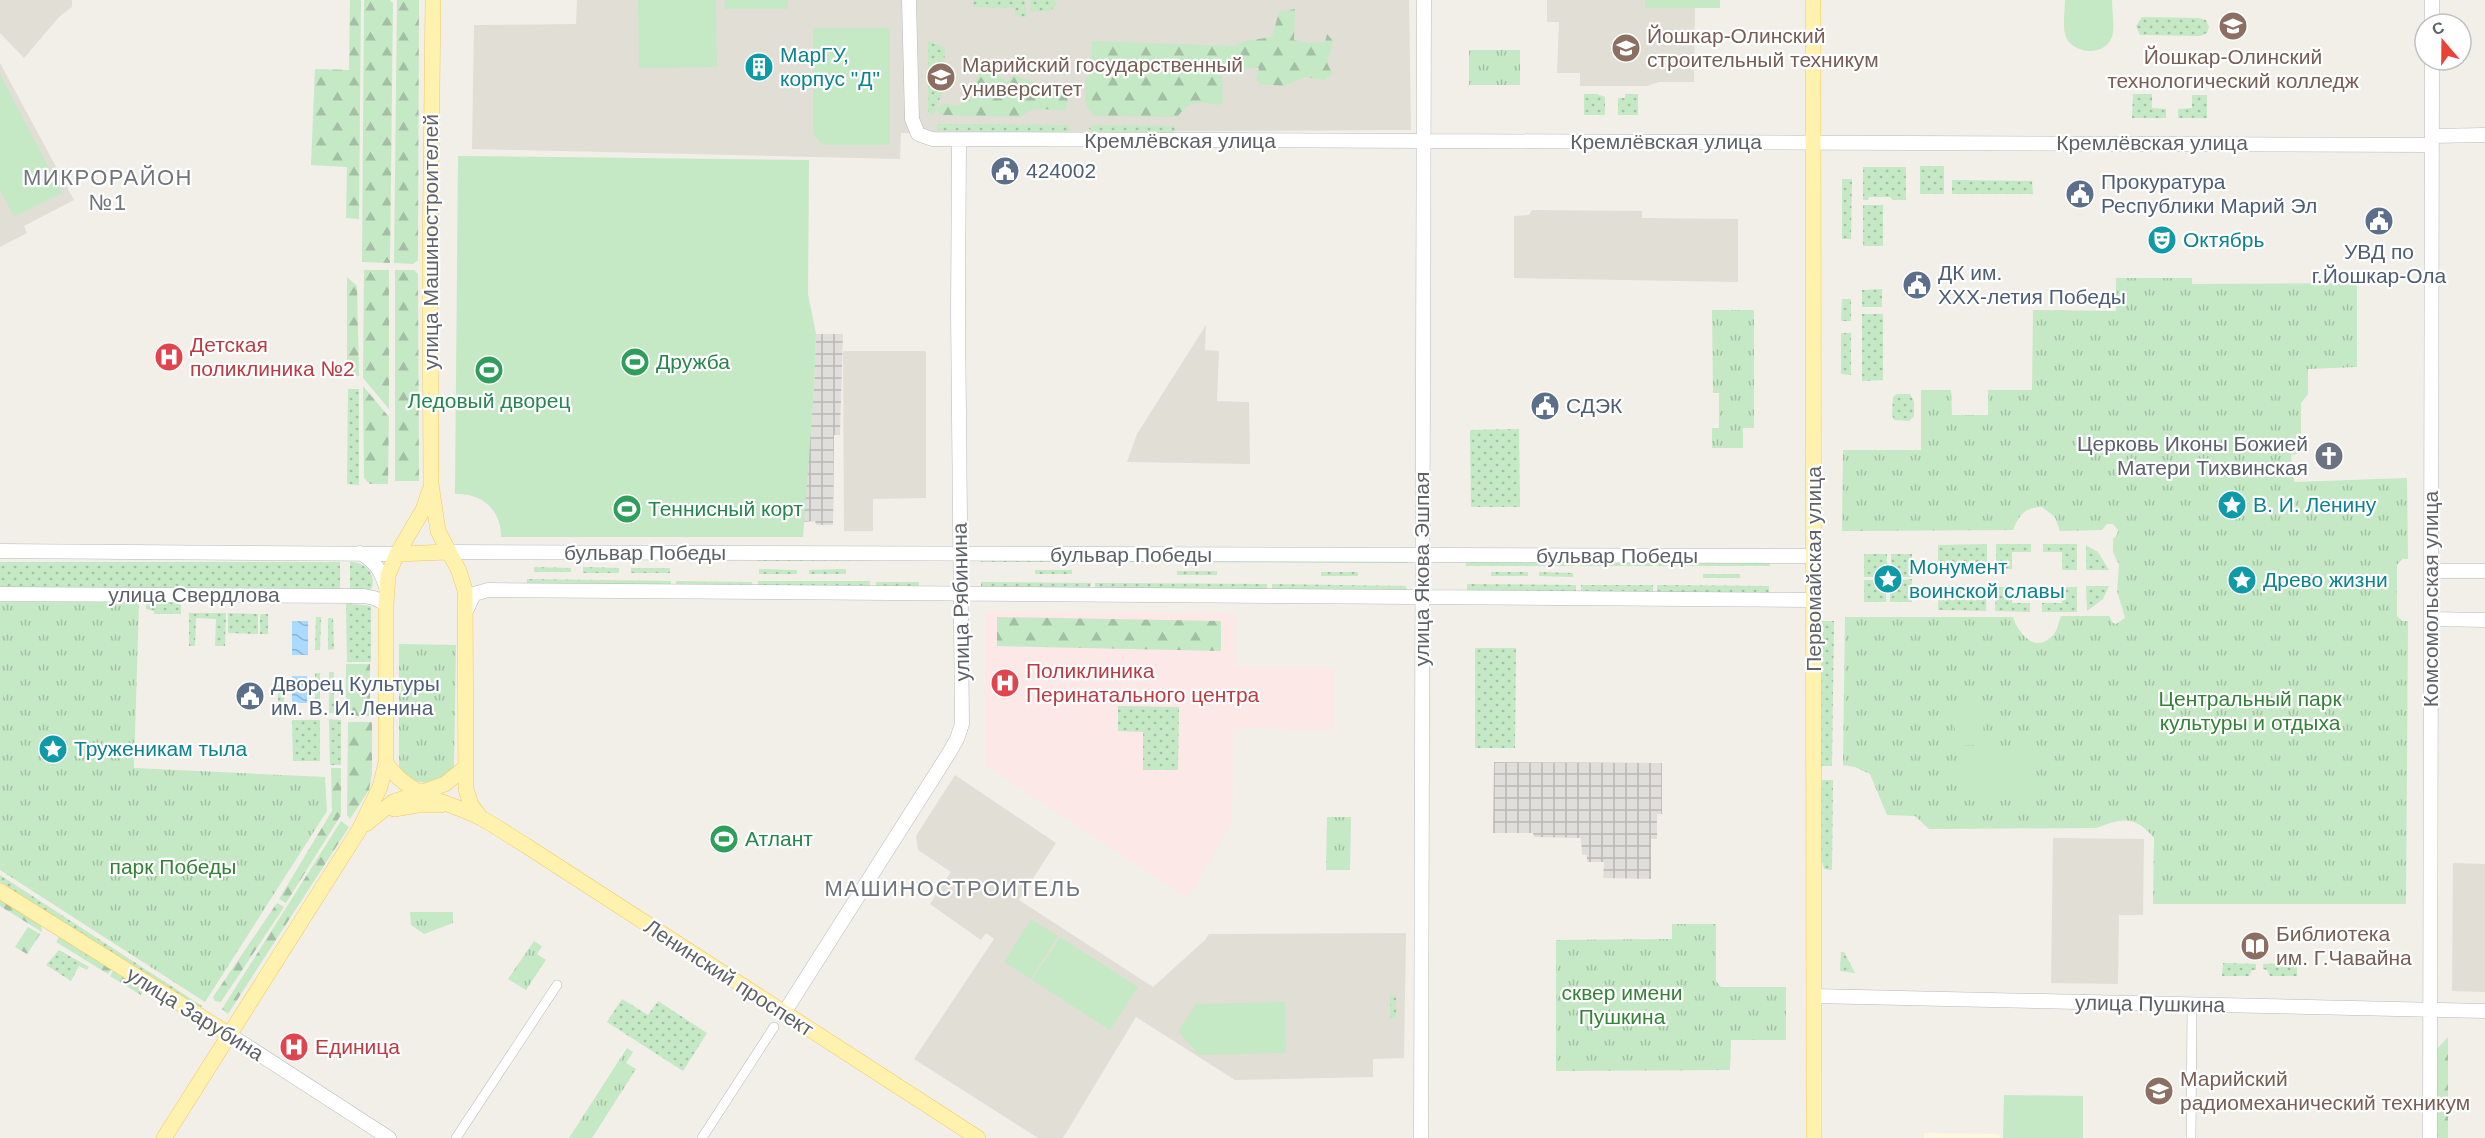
<svg xmlns="http://www.w3.org/2000/svg" width="2485" height="1138" font-family="Arial,sans-serif">
<style>
.commercial{fill:#fef7e0}
.industrial{fill:url(#industrial-grid)}
.education{fill:#e1ded6}
.medical{fill:#fce8e6}
.grass{fill:url(#grass-dots)}
.forest{fill:url(#forest-firs)}
.park{fill:url(#park-tufts)}
.pitch{fill:#c5e8c5}
.water{fill:url(#water-waves)}
.lines{fill:none;stroke-linecap:round;stroke-linejoin:round}
.street-casing{stroke:#b5b8bc;stroke-width:10}
.secondary-casing{stroke:#b6babf;stroke-width:15}
.primary-casing{stroke:#f2c960;stroke-width:16}
.street{stroke:#fff;stroke-width:9}
.secondary{stroke:#fff;stroke-width:14}
.primary{stroke:#fff2af;stroke-width:15}
.labels{text-anchor:middle;stroke-width:4.5;stroke-linejoin:round;paint-order:stroke}
.education-label{font-size:21px;fill:#785e54;stroke:#fff;text-anchor:start}
.culture-label{font-size:21px;fill:#0d838f;stroke:#fff;text-anchor:start}
.street-label{font-size:21px;fill:#5f6368;stroke:#fff}
.service-label{font-size:21px;fill:#4e5e75;stroke:#fff;text-anchor:start}
.health-label{font-size:21px;fill:#be3a42;stroke:#fff;text-anchor:start}
.leisure-label{font-size:21px;fill:#27864d;stroke:#fff;text-anchor:start}
.worship-label{font-size:21px;fill:#5b616d;stroke:#fff;text-anchor:end}
.park-label{font-size:21px;fill:#348238;stroke:#fff}
.neighbourhood-label{font-size:22px;letter-spacing:1.5px;fill:#70757a;stroke:#fff}
</style>
<defs>
<pattern id="industrial-grid" width="8" height="8" patternUnits="userSpaceOnUse" patternTransform="scale(1.5)"><rect width="8" height="8" fill="#e0deda"/><path d="M0 4h8M4 0v8" fill="none" stroke="#b9b8b5"/></pattern>
<pattern id="grass-dots" width="8" height="8" patternUnits="userSpaceOnUse" patternTransform="scale(1.5)"><rect width="8" height="8" fill="#c5e8c5"/><path d="M2 2h.1M6 6h.1" fill="none" stroke="#a3c0a4" stroke-width="1.8" stroke-linecap="round"/></pattern>
<pattern id="forest-firs" width="22" height="20" patternUnits="userSpaceOnUse" patternTransform="scale(1.5)"><rect width="22" height="20" fill="#c5e8c5"/><path d="M5 1l3.5 6h-7zM16 11l3.5 6h-7z" fill="#a3c0a4"/></pattern>
<pattern id="park-tufts" width="24" height="20" patternUnits="userSpaceOnUse" patternTransform="scale(1.5)"><rect width="24" height="20" fill="#c5e8c5"/><path d="M3 7l-1-3M5 7V3M7 7l1-3M15 17l-1-3M17 17v-4M19 17l1-3" fill="none" stroke="#a3c0a4"/></pattern>
<pattern id="water-waves" width="16" height="10" patternUnits="userSpaceOnUse" patternTransform="scale(1.5)"><rect width="16" height="10" fill="#aadaff"/><path d="M0 5q4-4 8 0t8 0" fill="none" stroke="#8eb4d2"/></pattern>
</defs>
<rect width="100%" height="100%" fill="#f1efe8"/>
<!-- commercial -->
<path class="commercial" d="M1924,1133L1999,1134L2000,1138H1924Z"/>
<!-- industrial -->
<path class="industrial" d="M816,334H843L840,435H834L833,525H816L815,521L803,522L814,390Z
M1494,762L1662,763V814H1657V839H1651V879L1603,878L1604,862H1587V855H1582L1581,838L1534,837L1533,833H1493Z"/>
<!-- education -->
<path class="education" d="M0,0H72V7L60,16L24,58L0,33Z
M577,0H1409L1411,130L901,133L900,159L472,149L474,25L576,24Z
M1547,0H1720V8H1695L1694,82H1659L1647,86H1580V73H1557L1559,22H1547Z
M0,63L74,200L24,226L27,233L0,247Z
M1532,210L1642,211V218L1738,219V282L1514,278V216L1529,215Z
M1206,325L1205,350L1219,351L1217,401L1249,402L1250,464L1127,462L1137,434Z
M843,351H926V498L873,499V531H844Z
M955,775L1056,843L1019,900L1153,987L1205,940L1209,934L1406,933L1404,1058L1373,1059V1077L1235,1080L1136,1017L1063,1138H1038L914,1059L994,939L986,933L981,940L930,904L951,872L918,850L916,836Z
M2053,838L2144,839L2143,915H2119L2118,984L2051,983Z
M2453,863L2485,864V992L2452,991Z"/>
<!-- medical -->
<path class="medical" d="M986,611L1235,613V667H1334L1333,730L1233,728L1232,822L1187,898L986,766Z"/>
<!-- grass -->
<path class="grass" d="M973,0H1025L1027,17L1015,16V8L973,7Z
M1030,0H1055L1057,4L1050,11L1031,12Z
M2142,17L2199,18L2206,20L2209,27L2207,33L2200,36L2140,35L2136,26Z
M928,40L945,48L943,89L934,115L928,113Z
M1584,94H1597L1605,97V115H1584Z
M1625,94H1638V115H1618V98H1625Z
M2133,94H2152V108L2166,109V118H2132Z
M2192,95H2207V118H2178V109L2192,108Z
M938,124L1069,125L1070,130L1065,133L939,131L936,128Z
M1094,125L1174,126L1176,130L1173,133L1091,132L1089,128Z
M1920,166H1944V194H1920Z
M1863,167H1906V200H1893L1890,197H1869L1868,200H1863Z
M1842,179H1852L1851,239H1842Z
M1952,180L2032,181L2033,194H1952Z
M1863,205H1883V246H1863Z
M1882,289V307H1862V290Z
M1842,299H1851V321H1841Z
M1862,314H1883V380L1862,381Z
M1841,333H1851V375L1841,374Z
M348,389H359V485L347,484Z
M1897,394H1910L1914,402V416L1909,421L1894,420L1892,415L1893,397Z
M1519,429L1520,507H1471L1470,430Z
M1987,544V570H1938V545Z
M1996,544H2031V552H2012V569H1996Z
M2043,544H2077V570H2062V552H2043Z
M2086,545L2098,552L2109,570H2086Z
M1864,554H1887V568H1878V577H1864Z
M1891,554H1912V577H1900L1899,568H1891Z
M757,555H871V561H757Z
M981,556L1090,557V562H981Z
M1095,557L1408,558V563L1095,562Z
M1466,558H1575V566H1466Z
M1580,559H1653V566H1580Z
M1657,559H1770V566H1657Z
M0,562H340V590L0,589Z
M350,562C365,562 376,573 372,588L369,590L350,591Z
M534,567L571,568V572H534Z
M583,567L619,568V573H583Z
M631,568H670V573H631Z
M759,569L797,570V574H759Z
M846,569V574H809V570Z
M1035,570H1072V574H1035Z
M1177,571H1217V575H1177Z
M1321,572H1358V576H1321Z
M1491,572H1528V576H1491Z
M1539,572L1573,573V577L1539,576Z
M1703,574H1740V578H1703Z
M527,579L671,581V587L527,586Z
M1912,579V602H1890V589L1899,588V580Z
M1864,580H1878V589H1886V602H1864Z
M676,581L752,582L751,589L676,588Z
M758,581H870V588H758Z
M876,582H919V588H876Z
M981,582L1091,583L1090,588L981,587Z
M1095,583L1267,584V590L1095,588Z
M1272,584L1406,586L1407,591L1272,590Z
M1467,584L1576,585V592L1467,591Z
M1581,585H1653V592L1581,591Z
M1657,585L1769,586V593L1657,592Z
M1939,585L1987,586L1986,611L1938,610Z
M2086,586H2109L2103,599L2087,611Z
M1996,587H2012V603H2030V612L1995,611Z
M2062,587H2077V612H2042V603H2062Z
M146,602L181,603V614H154V611L146,609Z
M346,603L371,606V662H347Z
M189,613H226L225,646H215L216,619L196,618L195,646H189Z
M228,613L258,614V634L228,633Z
M260,614H268V634H260Z
M316,617H321L320,650H315Z
M328,618H333L334,649L328,650Z
M1822,621H1834L1832,766H1821Z
M1475,648H1516L1515,748H1475Z
M329,672H334V713H329Z
M315,673H320V708H315Z
M278,684H284V714H278Z
M1118,706L1179,707L1178,770H1143V732L1118,731Z
M329,719L341,720V765H330Z
M292,720H320V761H293Z
M1822,780H1833L1832,870L1824,869L1820,852Z
M0,875L202,1006L199,1011L0,882Z
M59,950L89,967L87,970L79,966L71,981L46,965Z
M1841,952H1844L1855,973L1840,971Z
M2223,963L2256,964V970H2252L2249,976H2222Z
M2297,963V976H2270L2267,970L2263,969V964Z
M1390,995H1396V1018H1390Z
M622,999L648,1015L658,1001L707,1033L683,1071L607,1022Z"/>
<!-- forest -->
<path class="forest" d="M350,0H361L359,219L346,218L347,167L311,165L315,69L349,70Z
M364,0H390L393,3L390,263L362,262Z
M397,0H419L418,260L413,264L394,263Z
M1295,9L1294,40L1306,43L1325,42L1327,34L1333,41L1327,63L1332,73L1324,80L1305,77L1283,86L1260,84L1256,80L1259,68L1222,70L1223,103L1219,105C1197,102 1192,98 1177,117L1093,116L1085,104V78L1090,75L1092,41L1233,46L1245,41L1272,37L1279,12Z
M983,65L994,66L1002,70L1000,76L1007,82L1014,75L1044,86L1060,87L1066,91L1068,102L1065,110C1047,111 1035,105 1020,117L941,115L936,109L943,104C948,104 954,106 958,106C969,104 977,75 983,65Z
M364,270H389V409L363,378Z
M395,270H414L418,274L419,481H395Z
M347,277L357,286L359,376L347,375Z
M363,386L389,417L388,484H370L364,478Z
M997,617L1221,621V651L997,646Z
M346,664H370V716H346Z
M348,722H372V773L369,790L350,819L347,815Z
M331,768H341V815L286,903L279,899L332,811Z
M341,821L349,827L228,1014L222,1009Z
M0,899L41,925L42,932L0,906Z
M277,903L284,907L221,1002L215,1001L213,997Z
M28,927L40,934L27,954L15,947Z
M60,936L112,968L108,974L56,942Z
M114,969L145,988L141,995L110,976Z
M2448,1037V1138H2437L2436,1050Z"/>
<!-- park -->
<path class="park" d="M1469,50H1520V85H1469Z
M2116,278H2192V284L2357,283V367L2308,369V394L2301,403V453L2291,455L2294,482L2407,478L2408,559H2402L2397,565V616L2402,621H2408L2406,904H2153L2154,838C2135,815 2122,818 2096,828L1929,829L1915,816L1887,815L1870,774L1855,767L1843,765L1845,617H2013C2019,635 2036,655 2054,634C2058,629 2059,621 2061,616H2109L2113,623L2116,624L2125,618L2117,591L2119,565L2113,552V539L2117,535L2118,530L2113,524H2107L2102,530L2060,531L2055,517L2042,507C2025,507 2019,515 2013,530L1842,531L1843,450H1921V390H1951L1952,415H1988V390H2032L2033,310L2116,311Z
M1712,310H1754V428H1743V448H1712V428H1719V393H1713Z
M0,602H139L134,768L325,777L327,811L205,1002L0,870Z
M399,644L456,645L454,767C441,788 411,788 399,766Z
M1327,817H1351L1350,870H1326Z
M410,912H453V923L424,934L411,925Z
M1672,924H1716V981L1721,987H1786V1040H1731L1730,1070L1556,1071V940L1672,939Z
M534,941L542,946L537,954L546,960L526,990L508,979Z
M627,1048L633,1052L626,1063L636,1069L592,1138H569Z"/>
<!-- pitch -->
<path class="pitch" d="M638,0H716L717,67L639,68Z
M725,0H788V9H724Z
M1645,0H1720V8H1645Z
M2065,0H2112C2112,11 2115,27 2112,37C2105,57 2073,54 2066,37C2062,27 2065,11 2065,0Z
M813,28H890V145H823L813,134Z
M0,74L62,193L14,217L0,190Z
M458,156L809,160L808,294L816,334L814,390L803,537H501C501,510 483,493 455,494Z
M0,673H5L0,744Z
M1955,704H1984L1983,745H1955Z
M1959,749H2033V800H1958Z
M1031,919L1058,936L1031,979L1004,962Z
M1060,937L1138,987L1110,1030L1032,980Z
M1285,1002L1286,1053L1199,1055L1178,1031L1196,1004Z
M2004,1095L2083,1096V1138H2003Z"/>
<!-- water -->
<path class="water" d="M292,621H308V655H292Z
M292,676H307V703H292Z"/>
<g class="lines">
<!-- street casing -->
<g class="street-casing">
<path id="street" d="M456,1138L557,985
M702,1138L774,1027
M2191,1138L2192,1005"/>
</g>
<!-- secondary casing -->
<g class="secondary-casing">
<path id="secondary" d="M909,0L912,119L918,134L932,139L2432,145
M2432,0V24
M2432,136L2485,135
M0,551L397,554
M448,552L1814,556
M360,553C376,562 381,571 386,587
M2431,571H2485
M0,594L364,596L374,598L386,604
M467,609L474,594L488,590L1814,600
M2431,619L2485,620
M1814,996L2485,1011
M784,1013L949,753L957,739L962,724L958,313L959,140
M230,1035L389,1138
M1421,1138L1424,0
M2430,1138L2432,60"/>
</g>
<!-- primary casing -->
<g class="primary-casing">
<path id="primary" d="M433,0L430,267L431,484L438,531L459,571L465,590L466,789L471,805L481,818
M1813,0L1814,1138
M397,554L448,552
M386,763C407,796 448,801 481,818C496,826 510,836 525,845L978,1138
M394,809L418,805H441
M366,824L393,802L445,784L466,767
M0,891L230,1035
M164,1138L359,830L380,787L386,763V604L388,575L397,554L423,510L430,490"/>
</g>
<!-- street -->
<use href="#street" class="street"/>
<!-- secondary -->
<use href="#secondary" class="secondary"/>
<!-- primary -->
<use href="#primary" class="primary"/>
</g>
<!-- icons -->
<defs>
<g id="university-disc" transform="scale(1.5)"><circle r="9.5" fill="#8d6e63" stroke="#fff"/><path d="M0-5L7-2L0 1L-7-2ZM-4 1L0 2.5L4 1V4Q0 6-4 4Z" fill="#fff"/></g>
<g id="building-disc" transform="scale(1.5)"><circle r="9.5" fill="#0f9aa8" stroke="#fff"/><path d="M-4-6H4V6H1V3H-1V6H-4ZM-2.5-4.3h1.7v1.8h-1.7ZM.8-4.3h1.7v1.8H.8ZM-2.5-1h1.7V.8h-1.7ZM.8-1h1.7V.8H.8Z" fill="#fff"/></g>
<g id="civic-disc" transform="scale(1.5)"><circle r="9.5" fill="#5c6f8a" stroke="#fff"/><path d="M-.6-6.5H3V-4.5H.6V-3L4-1V1h2V6H-6V1h2V-1L-.6-3ZM-1.2 2.5V6h2.4V2.5Z" fill="#fff"/></g>
<g id="theatre-disc" transform="scale(1.5)"><circle r="9.5" fill="#0f9aa8" stroke="#fff"/><path d="M-5-5.5Q0-4 5-5.5V0Q5 5 0 6Q-5 5-5 0ZM-3.3-2.5H-1v1.5H-3.3ZM1-2.5H3.3v1.5H1ZM-2.8 1Q0 5.5 2.8 1Z" fill="#fff"/></g>
<g id="hospital-disc" transform="scale(1.5)"><circle r="9.5" fill="#e0444e" stroke="#fff"/><path d="M-5-5h3v3.5h4V-5h3V5h-3V1.5h-4V5h-3Z" fill="#fff"/></g>
<g id="stadium-disc" transform="scale(1.5)"><circle r="9.5" fill="#2e9e5b" stroke="#fff"/><path d="M0-5a6.5 5 0 1 0 0 10a6.5 5 0 1 0 0-10ZM-3.5-1.8h7v3.6h-7Z" fill="#fff"/></g>
<g id="church-disc" transform="scale(1.5)"><circle r="9.5" fill="#6b7280" stroke="#fff"/><path d="M-1.2-6h2.4v3.5h3.3v2.4h-3.3V6h-2.4V-.1h-3.3v-2.4h3.3Z" fill="#fff"/></g>
<g id="sight-disc" transform="scale(1.5)"><circle r="9.5" fill="#0f9aa8" stroke="#fff"/><path d="M0-6L1.8-2.2L6-1.7L2.9 1.2L3.7 5.4L0 3.3L-3.7 5.4L-2.9 1.2L-6-1.7L-1.8-2.2Z" fill="#fff"/></g>
<g id="library-disc" transform="scale(1.5)"><circle r="9.5" fill="#8d6e63" stroke="#fff"/><path d="M-6-4Q-3-5.5-.7-3.5V5Q-3 3-6 4ZM6-4Q3-5.5 .7-3.5V5Q3 3 6 4Z" fill="#fff"/></g>
</defs>
<g fill-rule="evenodd">
<use href="#university-disc" x="2233" y="26"/>
<use href="#university-disc" x="1626" y="48"/>
<use href="#building-disc" x="759" y="67"/>
<use href="#university-disc" x="941" y="77"/>
<use href="#civic-disc" x="1005" y="171"/>
<use href="#civic-disc" x="2080" y="194"/>
<use href="#civic-disc" x="2379" y="221"/>
<use href="#theatre-disc" x="2162" y="240"/>
<use href="#civic-disc" x="1917" y="285"/>
<use href="#hospital-disc" x="169" y="357"/>
<use href="#stadium-disc" x="635" y="362"/>
<use href="#stadium-disc" x="489" y="370"/>
<use href="#civic-disc" x="1545" y="406"/>
<use href="#church-disc" x="2329" y="456"/>
<use href="#sight-disc" x="2232" y="505"/>
<use href="#stadium-disc" x="627" y="509"/>
<use href="#sight-disc" x="1888" y="579"/>
<use href="#sight-disc" x="2242" y="580"/>
<use href="#hospital-disc" x="1005" y="683"/>
<use href="#civic-disc" x="250" y="696"/>
<use href="#sight-disc" x="53" y="749"/>
<use href="#stadium-disc" x="724" y="839"/>
<use href="#library-disc" x="2255" y="946"/>
<use href="#hospital-disc" x="294" y="1047"/>
<use href="#university-disc" x="2159" y="1091"/>
</g>
<g class="labels">
<!-- education labels -->
<g class="education-label">
<text x="1647" y="43">Йошкар-Олинский<tspan x="1647" dy="24">строительный техникум</tspan></text>
<text x="2233" y="64" text-anchor="middle">Йошкар-Олинский<tspan x="2233" dy="24">технологический колледж</tspan></text>
<text x="962" y="72">Марийский государственный<tspan x="962" dy="24">университет</tspan></text>
<text x="2276" y="941">Библиотека<tspan x="2276" dy="24">им. Г.Чавайна</tspan></text>
<text x="2180" y="1086">Марийский<tspan x="2180" dy="24">радиомеханический техникум</tspan></text>
</g>
<!-- culture labels -->
<g class="culture-label">
<text x="780" y="62">МарГУ,<tspan x="780" dy="24">корпус "Д"</tspan></text>
<text x="2183" y="247">Октябрь</text>
<text x="2253" y="512">В. И. Ленину</text>
<text x="1909" y="574">Монумент<tspan x="1909" dy="24">воинской славы</tspan></text>
<text x="2263" y="587">Древо жизни</text>
<text x="74" y="756">Труженикам тыла</text>
</g>
<!-- street labels -->
<g class="street-label">
<text x="1180" y="148">Кремлёвская улица</text>
<text x="1666" y="149">Кремлёвская улица</text>
<text x="2152" y="150">Кремлёвская улица</text>
<text transform="translate(431 242) rotate(-90)" y="7">улица Машиностроителей</text>
<text x="645" y="560">бульвар Победы</text>
<text x="1131" y="562">бульвар Победы</text>
<text x="1617" y="563">бульвар Победы</text>
<text transform="translate(1422 569) rotate(-90)" y="7">улица Якова Эшпая</text>
<text transform="translate(1814 569) rotate(-90)" y="7">Первомайская улица</text>
<text x="194" y="602">улица Свердлова</text>
<text transform="translate(2431 599) rotate(-90)" y="7">Комсомольская улица</text>
<text transform="translate(961 602) rotate(-91)" y="7">улица Рябинина</text>
<text transform="translate(729 978) rotate(33)" y="7">Ленинский проспект</text>
<text transform="translate(2150 1004) rotate(1)" y="7">улица Пушкина</text>
<text transform="translate(195 1014) rotate(32)" y="7">улица Зарубина</text>
</g>
<!-- service labels -->
<g class="service-label">
<text x="1026" y="178">424002</text>
<text x="2101" y="189">Прокуратура<tspan x="2101" dy="24">Республики Марий Эл</tspan></text>
<text x="2379" y="259" text-anchor="middle">УВД по<tspan x="2379" dy="24">г.Йошкар-Ола</tspan></text>
<text x="1938" y="280">ДК им.<tspan x="1938" dy="24">ХХХ-летия Победы</tspan></text>
<text x="1566" y="413">СДЭК</text>
<text x="271" y="691">Дворец Культуры<tspan x="271" dy="24">им. В. И. Ленина</tspan></text>
</g>
<!-- health labels -->
<g class="health-label">
<text x="190" y="352">Детская<tspan x="190" dy="24">поликлиника №2</tspan></text>
<text x="1026" y="678">Поликлиника<tspan x="1026" dy="24">Перинатального центра</tspan></text>
<text x="315" y="1054">Единица</text>
</g>
<!-- leisure labels -->
<g class="leisure-label">
<text x="656" y="369">Дружба</text>
<text x="489" y="408" text-anchor="middle">Ледовый дворец</text>
<text x="648" y="516">Теннисный корт</text>
<text x="745" y="846">Атлант</text>
</g>
<!-- worship labels -->
<g class="worship-label">
<text x="2308" y="451">Церковь Иконы Божией<tspan x="2308" dy="24">Матери Тихвинская</tspan></text>
</g>
<!-- park labels -->
<g class="park-label">
<text x="2250" y="706">Центральный парк<tspan x="2250" dy="24">культуры и отдыха</tspan></text>
<text x="173" y="874">парк Победы</text>
<text x="1622" y="1000">сквер имени<tspan x="1622" dy="24">Пушкина</tspan></text>
</g>
<!-- neighbourhood labels -->
<g class="neighbourhood-label">
<text x="108" y="185">МИКРОРАЙОН<tspan x="108" dy="25">№1</tspan></text>
<text x="953" y="896">МАШИНОСТРОИТЕЛЬ</text>
</g>
</g>
<!-- north arrow -->
<g transform="translate(2443 42) rotate(340)"><circle r="28" fill="#ffffff" stroke="#bfc1c3" stroke-width="1.5"/>
<path d="M0-4.5L10 22L0 15L-10 22Z" fill="#ea4335"/>
<text y="-9" font-size="16" font-weight="bold" text-anchor="middle" fill="#5f6368">С</text>
</g>
</svg>
